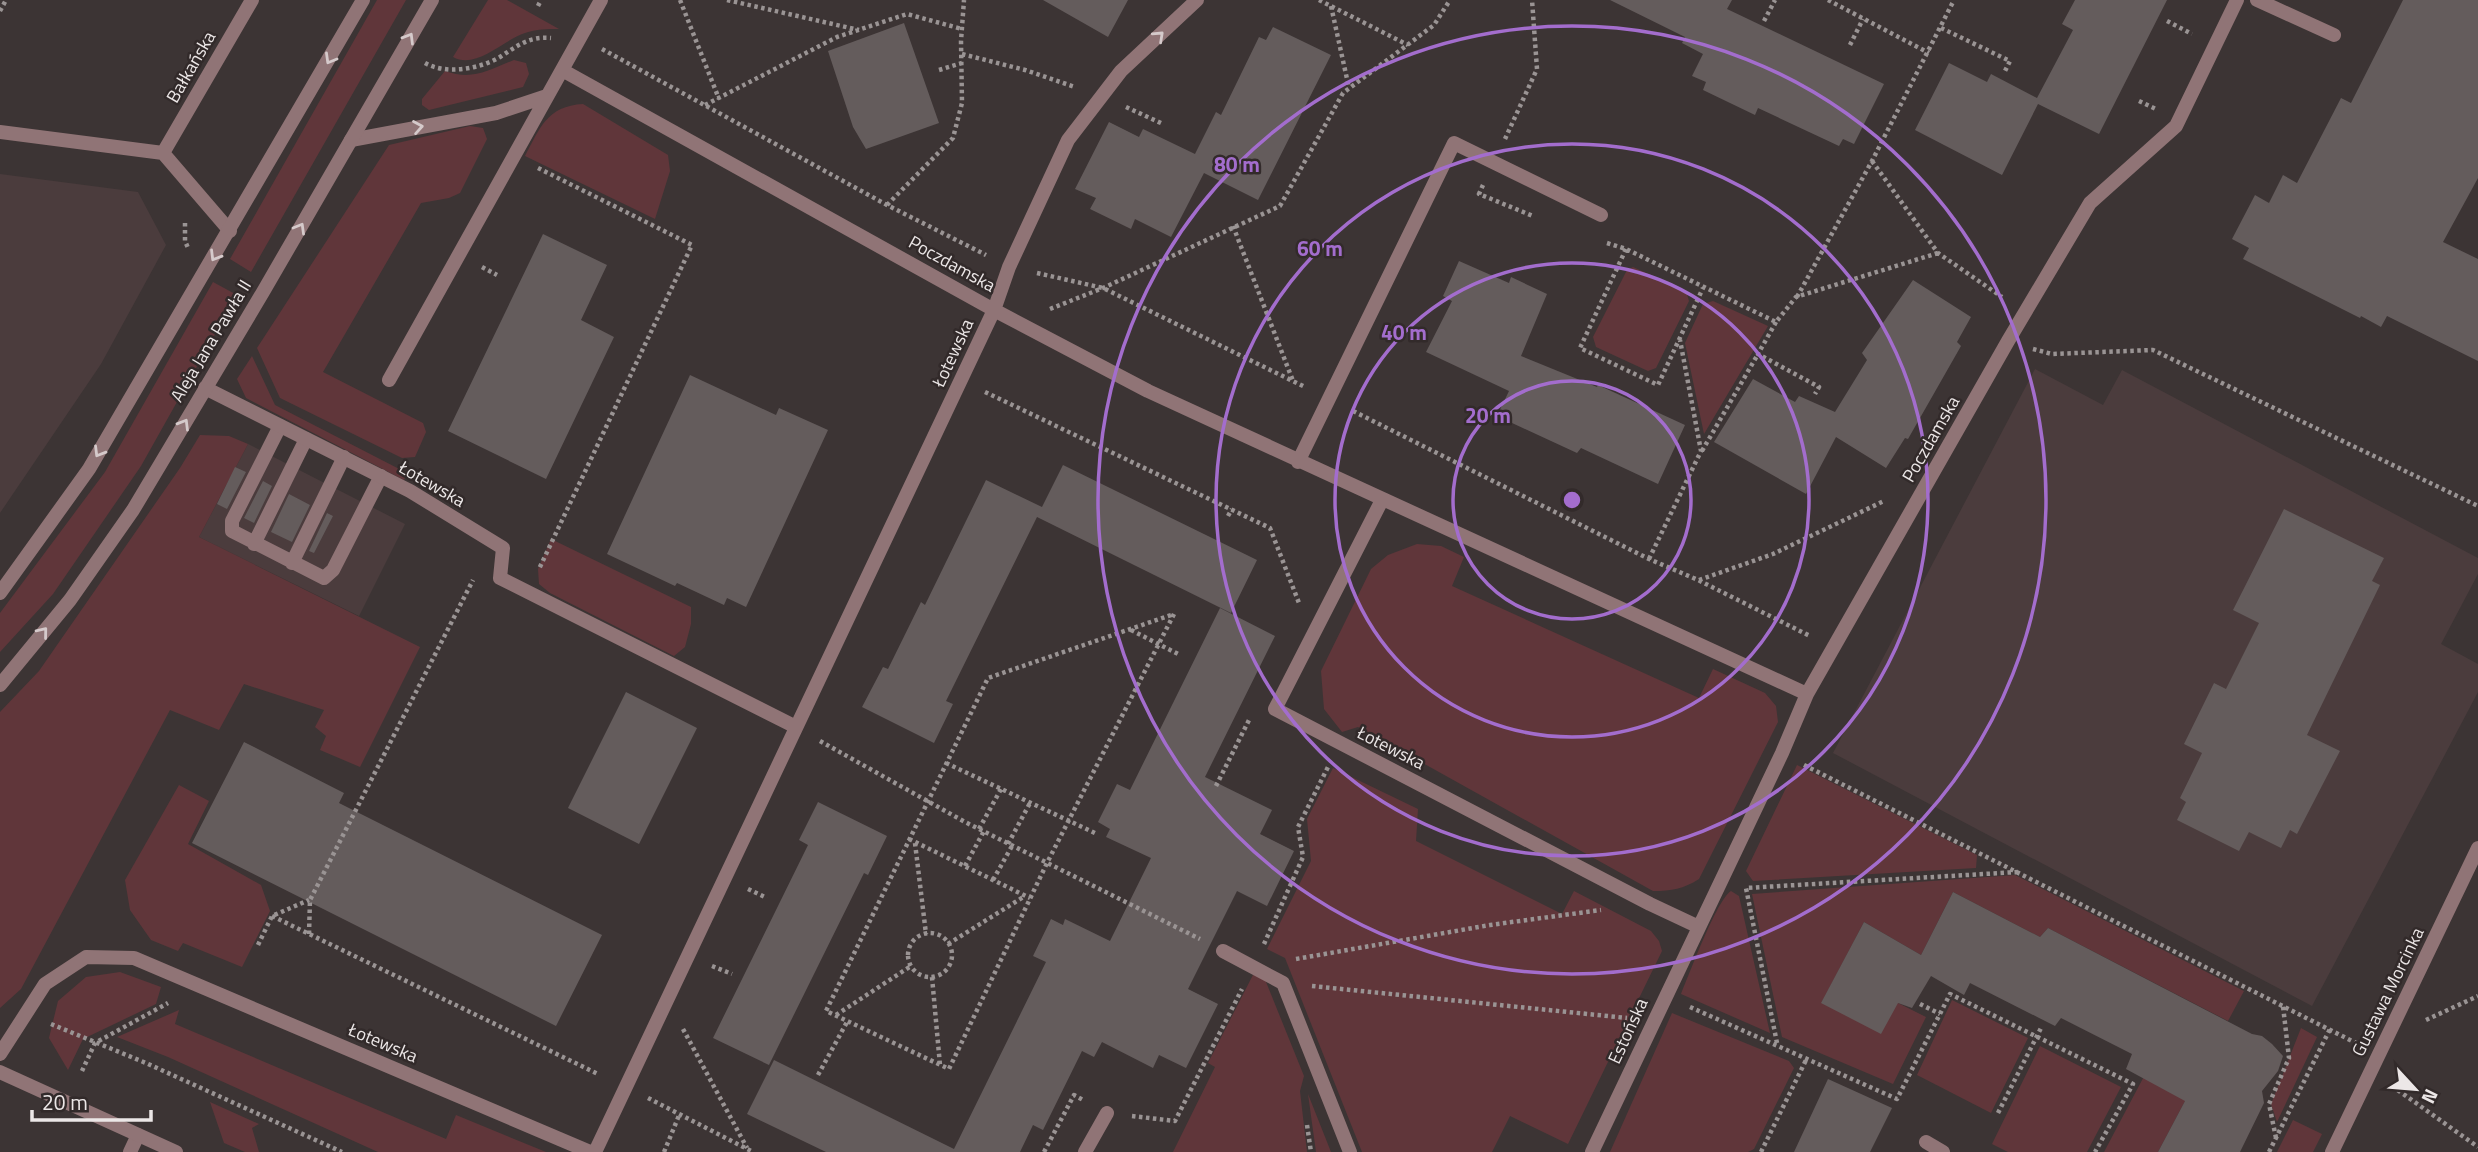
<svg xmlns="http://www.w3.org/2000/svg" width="2478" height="1152" font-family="'Titillium Web',sans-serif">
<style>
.built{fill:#4b3c3d}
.green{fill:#60363a}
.building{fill:#645c5c}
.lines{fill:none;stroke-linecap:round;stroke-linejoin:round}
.path{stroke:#9a9494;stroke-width:4.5;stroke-dasharray:3.5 3.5;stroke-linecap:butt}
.service{stroke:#907476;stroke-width:14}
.minor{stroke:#907476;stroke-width:14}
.tertiary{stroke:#907476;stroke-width:14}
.oneway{stroke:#d5cacb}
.ring{fill:none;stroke:#a36dcd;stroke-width:3.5}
.labels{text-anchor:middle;stroke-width:5;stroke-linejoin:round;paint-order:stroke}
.street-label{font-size:18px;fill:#ece7e7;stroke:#322a2a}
.centre{fill:#a36dcd;stroke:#322a2a;stroke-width:3.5}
.ring-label{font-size:21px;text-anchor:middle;font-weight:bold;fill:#a36dcd;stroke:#322a2a;stroke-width:5;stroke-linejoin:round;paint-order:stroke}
</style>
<rect width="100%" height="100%" fill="#3c3434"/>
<!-- built -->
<path class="built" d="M0,174L138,192L166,245L101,364L0,513Z
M2035,369L2103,405L2122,370L2478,558V574L2441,644L2478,664V692L2312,1006L1833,753Z
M248,444L405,524L359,616L199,537Z"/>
<!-- green -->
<path class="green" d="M377,0H406L251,272L230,259Z
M488,0H507L559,29C547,29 536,29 525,33C503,40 476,70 453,57Z
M514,60L526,63L529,74L523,87L429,110L422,105V99L445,71C473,81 488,70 514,60Z
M583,104L668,155L670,171L655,219L525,156C540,128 547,106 583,104Z
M470,126L483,128L487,139L460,193L449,198L421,203L323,372L423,423L426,432L415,457L402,458L280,398L257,348L389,145Z
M1633,267L1686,291L1689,301L1656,368L1648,371L1596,347L1593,337L1627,270Z
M213,282L237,295L141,466L53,594L0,652V613L105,472Z
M1713,301L1768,326L1704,434L1685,343L1703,304Z
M252,356L275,405L407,473L404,480L246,398L237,379Z
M200,435L229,436L248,444L199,537L420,647L360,767L320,750L326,736L315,727L324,710L244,684L219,730L170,710L21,989L0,1008V712L39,671L180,468Z
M551,539L691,607V624L685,647L674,656L550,593L539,584L538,569Z
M1417,544L1441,546L1464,557L1452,586L1699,698L1713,669L1765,693L1776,706L1778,722L1699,879C1683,889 1672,891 1653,891L1358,727L1342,732L1324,709L1321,671L1371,569L1388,555Z
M1797,765L1977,855L1976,868L1753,881L1746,871Z
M1333,768L1418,809L1416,841L1562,914L1574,891L1651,931L1659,941L1662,951L1568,1144L1510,1116L1492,1152H1362L1285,958L1267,949L1311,861L1307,819Z
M179,785L209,801L188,844L261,885L270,911L242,967L183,943L178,951L151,940L130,910L125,880Z
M2015,875L2244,991L2228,1021L2048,928L2040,937L1953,892L1921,955L1864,922L1822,1002L1898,1003L1926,1017L1893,1084L1782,1037L1752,894Z
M1731,891L1739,896L1770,1033L1681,994C1690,973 1716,901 1731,891Z
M1255,971L1264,977L1304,1076L1300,1091L1307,1152H1173L1215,1067L1208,1063Z
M120,972L161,987L156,1004L83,1039L68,1070L49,1038L58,1001L86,977Z
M1952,1000L2028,1038L1991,1113L1917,1075Z
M179,1010L175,1024L446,1139L456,1115L546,1152H378L168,1057L117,1037Z
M1672,1013L1789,1061L1794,1068L1754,1149L1748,1152H1610Z
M2301,1028L2317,1037L2277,1122L2271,1104Z
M2040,1046L2121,1087L2087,1152H2008L1992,1144Z
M2150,1065L2193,1086L2158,1152H2104Z
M1308,1094L1331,1152H1316Z
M210,1102L259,1124L252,1128L259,1152H245L224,1143Z
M2293,1120L2322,1134L2313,1152H2277Z"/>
<!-- building -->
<path class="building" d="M1043,0H1128L1108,37Z
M1610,0H1732L1727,9L1884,84L1854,144L1843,139L1839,146L1758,108L1755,115L1703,90L1706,82L1692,76L1703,54L1682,43L1685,37Z
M2075,0H2167L2099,134L2038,104L2002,175L1915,130L1949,63L1987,82L1991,74L2037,98L2073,30L2062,24Z
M2403,0H2478V178L2443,242L2478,259V361L2387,316L2381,327L2361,316L2360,318L2243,259L2249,248L2232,239L2255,195L2269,203L2283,175L2297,183L2341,98L2351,103Z
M904,23L939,123L866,149L853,127L828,51Z
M1273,27L1331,55L1258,200L1204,173L1171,237L1135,219L1131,229L1090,209L1096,198L1075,189L1109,122L1139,137L1143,129L1195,154L1216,112L1221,115L1259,37L1266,40Z
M543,234L607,265L581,320L614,337L546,479L448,431Z
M1459,261L1509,283L1511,277L1547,294L1521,356L1597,387L1598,385L1685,425L1658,484L1581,448L1577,453L1497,416L1509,391L1426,352L1452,301L1443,296Z
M1913,280L1971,317L1957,342L1961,346L1908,439L1905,438L1886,468L1836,437L1806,494L1714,442L1753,379L1795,402L1799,396L1835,412L1867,360L1862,353Z
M690,375L776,415L779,408L828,430L746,607L727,598L724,605L677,583L675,586L607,554Z
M1063,465L1257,560L1231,613L1037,517L946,701L953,704L934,743L862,707L883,667L888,669L921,602L925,605L986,480L1042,507Z
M235,467L246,472L227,509L217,504Z
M263,481L272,486L254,523L244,518Z
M289,494L310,505L292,542L271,532Z
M2284,509L2384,558L2372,581L2380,585L2307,735L2340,751L2297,834L2290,830L2281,848L2249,832L2239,851L2177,820L2186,802L2180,798L2202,753L2184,744L2214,683L2226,689L2259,623L2233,610Z
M327,513L333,516L314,553L309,551Z
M1220,608L1275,636L1205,777L1272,810L1260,834L1294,851L1267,906L1237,891L1188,989L1218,1004L1186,1068L1159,1055L1153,1068L1102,1042L1094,1057L1082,1051L1043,1130L1033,1125L1020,1152H826L747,1114L774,1060L954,1149L1046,962L1033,956L1051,919L1063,925L1065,919L1110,941L1151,858L1106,837L1110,829L1098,822L1117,784L1130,790Z
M626,692L697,728L639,844L568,808Z
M244,742L344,793L339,803L602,935L556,1026L192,843Z
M818,802L887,836L868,875L864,873L769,1065L713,1038L808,845L799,840Z
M1953,892L2040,937L2048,928L2252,1034L2262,1036L2272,1044L2283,1056L2278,1071L2262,1091L2264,1103L2240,1152H2158L2185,1101L2126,1069L2132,1054L2061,1018L2055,1026L1970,983L1964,995L1931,976L1912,1008L1898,1003L1881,1034L1821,1003L1864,922L1921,955Z
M1828,1079L1892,1108L1870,1152H1794Z"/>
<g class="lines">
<!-- path -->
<path class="path" d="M680,0L719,99
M727,0L859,30
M1319,0L1408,45
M1828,0L1929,53
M538,6L541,0
M1331,6L1349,88
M0,11L6,0
M1764,21L1775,0
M2167,21L2192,34
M1941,28L2010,61L2004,73
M1850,45L1863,19
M602,49L887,205L986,255
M962,54L1025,70L1075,87
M425,63C446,75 479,69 500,57C517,46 529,36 551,38
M939,70L962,63
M2139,101L2156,109
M705,105L837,37L907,14L962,29
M1126,107L1163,124
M1505,139L1537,69L1532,0
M1872,161L1938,253L2002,297
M538,168L692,245L539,569
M1483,185L1479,194L1533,216
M887,205L953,138L962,103L961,41L964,0
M185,223V241L188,248
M1233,226L1293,381
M1607,243L1626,249L1776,322L1796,297L1938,253
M1626,249L1580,348L1658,385L1703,288
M482,267L497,275
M1037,273L1103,288L1305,387
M1797,297L1872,161L1954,0
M1050,309L1103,288L1280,206L1343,93L1434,25L1450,0
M1776,322L1758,354L1819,387L1815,394
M2033,349L2052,354L2153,350L2478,506
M985,392L1270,528L1299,603
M1353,411L1649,559L1698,580L1810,636
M1702,451L1758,354
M1228,516L1232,509
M1649,559L1701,451L1680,340
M1699,580L1773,554L1884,501
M1174,614L1047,863L949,1069L826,1011L988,678Z
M1131,630L1180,655
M820,741L965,822L1200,939
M946,763L1097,834
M1804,765L2356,1043
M1216,786L1249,720
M979,829L1001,789
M909,839L1030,898
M915,843L926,934
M1008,844L1030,803
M965,866L984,831
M993,880L1012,846
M748,889L767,898
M272,916L598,1074
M908 955a22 22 0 1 1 44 0a22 22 0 1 1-44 0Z
M309,934L310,900L473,580
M948,944L1025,896
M1264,944L1303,857L1298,827L1329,765
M258,945L272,916L309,900
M1296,959L1490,925L1601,910
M712,966L732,974
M932,977L940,1065
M1312,986L1627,1018
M1920,1004L1940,1014
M1690,1007L1897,1099L1950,994L2133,1084L2095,1152
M836,1015L911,966
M2426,1020L2478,996
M51,1024L146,1063L342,1152
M683,1029L747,1148
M1777,1043L1746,888L2018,872
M82,1071L95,1043L168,1003
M818,1075L847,1022
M2392,1086L2478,1147
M648,1098L753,1152
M1998,1113L2041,1028
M1132,1116L1175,1121L1242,989
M1307,1125L1311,1152
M2276,1138L2269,1104L2289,1058L2283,1006
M664,1152L680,1113
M1044,1152L1074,1095L1085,1101
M1761,1152L1807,1058
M2269,1152L2330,1029"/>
<!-- service -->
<path class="service" d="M280,426L232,521V531L324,578L333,570L381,476
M254,544L306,439
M292,563L344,457
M130,1152L138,1135"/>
<!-- minor -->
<path class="minor" d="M2257,0L2334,35
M562,70L994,310L1148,391L1807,694
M0,132L163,153L230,231
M351,140L496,113L547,96
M163,153L252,0
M389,380L601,0
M205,388L410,491L503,548L500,578L796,727
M1298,462L1454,143L1601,215
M1382,500L1275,709L1650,904L1699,927
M1223,951L1283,983L1350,1152
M0,1054L45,984L86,957L134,958L590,1152
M1926,1142L1943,1152
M595,1152L994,310L1009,267L1068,140L1121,71L1197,0
M1085,1152L1107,1113
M1592,1152L1782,753L1807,694L2008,341L2090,203L2176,126L2237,0
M2332,1152L2478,848"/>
<!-- tertiary -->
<path class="tertiary" d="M0,593L89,469L363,0
M0,685L70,600L133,510L263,292L432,0
M0,1072L176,1152"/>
</g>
<!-- one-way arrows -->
<defs><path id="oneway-chevron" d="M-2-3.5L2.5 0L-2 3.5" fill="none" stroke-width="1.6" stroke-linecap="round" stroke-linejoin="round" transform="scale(1.75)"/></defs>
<g class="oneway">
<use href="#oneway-chevron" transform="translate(1159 36) rotate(-43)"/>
<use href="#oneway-chevron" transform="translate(409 38) rotate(-59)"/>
<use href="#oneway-chevron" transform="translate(330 59) rotate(120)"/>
<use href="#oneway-chevron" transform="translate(418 127) rotate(-10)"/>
<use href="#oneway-chevron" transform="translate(300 228) rotate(-60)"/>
<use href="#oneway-chevron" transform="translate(215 256) rotate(121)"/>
<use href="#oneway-chevron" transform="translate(184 424) rotate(-59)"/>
<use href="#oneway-chevron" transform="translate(99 452) rotate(121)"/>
<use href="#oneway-chevron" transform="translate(43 632) rotate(-51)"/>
</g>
<!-- distance rings -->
<g class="ring">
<circle cx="1572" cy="500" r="119"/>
<circle cx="1572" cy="500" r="237"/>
<circle cx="1572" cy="500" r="356"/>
<circle cx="1572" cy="500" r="474"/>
</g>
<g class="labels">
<!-- street labels -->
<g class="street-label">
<text transform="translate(191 67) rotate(-60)" y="6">Bałkańska</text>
<text transform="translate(952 264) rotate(29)" y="6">Poczdamska</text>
<text transform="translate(211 341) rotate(-59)" y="6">Aleja Jana Pawła II</text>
<text transform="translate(953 353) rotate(-65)" y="6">Łotewska</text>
<text transform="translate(1931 439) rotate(-60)" y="6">Poczdamska</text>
<text transform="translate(432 484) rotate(30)" y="6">Łotewska</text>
<text transform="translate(1391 748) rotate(27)" y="6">Łotewska</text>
<text transform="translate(2388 992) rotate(-64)" y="6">Gustawa Morcinka</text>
<text transform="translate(1628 1031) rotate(-65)" y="6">Estońska</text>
<text transform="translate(383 1043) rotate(23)" y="6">Łotewska</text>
</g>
</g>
<circle cx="1572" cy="500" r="10" class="centre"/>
<g class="ring-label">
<text x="1237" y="172">80 m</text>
<text x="1320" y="256">60 m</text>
<text x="1404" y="340">40 m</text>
<text x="1488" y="423">20 m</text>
</g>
<!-- north arrow -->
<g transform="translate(2415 1089) rotate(116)" stroke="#322a2a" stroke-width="5" paint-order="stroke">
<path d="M0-5L12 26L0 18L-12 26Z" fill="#ece7e7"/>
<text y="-10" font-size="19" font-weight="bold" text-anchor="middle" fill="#ece7e7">N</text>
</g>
<!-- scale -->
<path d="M32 1110v10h119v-10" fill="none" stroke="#ece7e7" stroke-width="3.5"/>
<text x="42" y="1110" font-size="21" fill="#ece7e7" stroke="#322a2a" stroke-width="5" paint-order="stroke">20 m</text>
</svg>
